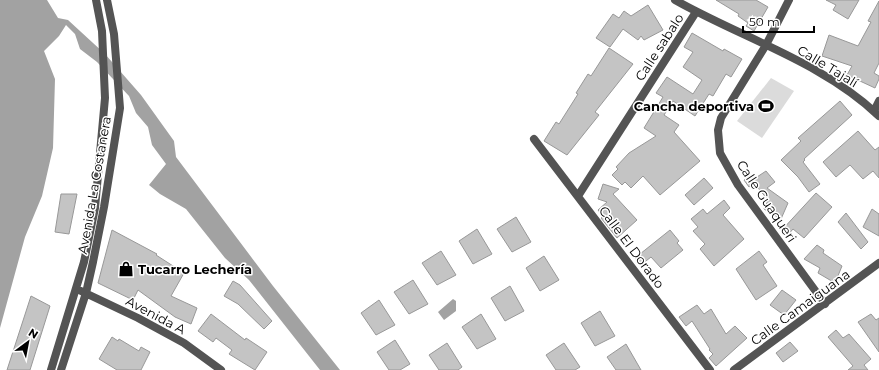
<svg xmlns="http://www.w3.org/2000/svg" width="879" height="370" font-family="Montserrat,sans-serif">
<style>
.green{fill:#dbdbdb}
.water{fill:#a2a2a2}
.building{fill:#c4c4c4;stroke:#989898}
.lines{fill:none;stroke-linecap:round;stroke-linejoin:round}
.minor{stroke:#545454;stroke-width:8}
.labels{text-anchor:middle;stroke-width:3;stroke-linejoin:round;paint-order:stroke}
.street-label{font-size:13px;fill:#000;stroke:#fff}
.poi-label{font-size:13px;font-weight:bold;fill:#000;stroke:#fff;text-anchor:end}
</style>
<rect width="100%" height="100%" fill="#fff"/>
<!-- green -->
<path class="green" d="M771,78L794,91L762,138L737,121Z"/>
<!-- water -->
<path class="water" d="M0,0H47L58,18L68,20L105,54L141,95L174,141L176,157L273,286L340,370H320L249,280L225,258L186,209L160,194L149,185L166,164L152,145L148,127L136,113L129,96L97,62L80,49L75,34L66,25L59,36L44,51L55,79L53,148L42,196L25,237L0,328Z
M453,299L456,301V311L444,320L438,312Z"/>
<!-- building -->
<path class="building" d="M716,0H756L768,7L754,31L746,26L748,23L738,16L739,14Z
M826,0H859L848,19L833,10L836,5Z
M879,1V63L874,73L879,76V79L875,88L847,75L852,66L822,56L829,35L858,46L871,22L868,21Z
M648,5L663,30L644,40L641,36L638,40L623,29L610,47L596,38L613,14L619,18L624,11L631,16Z
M692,33L723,51L724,49L742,59L731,77L726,74L713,96L709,94L695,116L673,101L664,115L679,125L674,132L700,161L660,195L643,176L631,188L625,182L622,185L612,175L618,169L616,167L629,153L656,136L644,128L663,97L656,93L667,77L693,94L702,80L683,67L693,52L684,47Z
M609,48L633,64L595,112L599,115L567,155L544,141L556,122L559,124L578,94L576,93L588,74L591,76Z
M840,101L852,115L804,159L805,160L803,162L820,184L809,192L798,177L781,160L801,141L798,138Z
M858,131L875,150L879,147V178L873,171L863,179L850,165L836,177L823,162Z
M766,171L775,182L767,188L788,203L781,219L764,209L768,200L754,183L749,187L744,180L750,175L754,179Z
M704,178L713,188L694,205L685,195Z
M603,184L619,189L613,194L637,220L617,238L601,218L603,216L598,210L607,202L598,199Z
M816,193L832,207L804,238L793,229L787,236L781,231Z
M61,194H77L69,234L55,232Z
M724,200L730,208L723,215L744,239L714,266L700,249L705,244L693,231L698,227L691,219L703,209L707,214Z
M872,209L879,214V236L863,227Z
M846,213L868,242L861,249L838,222Z
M516,217L531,242L512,252L497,229Z
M477,229L492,254L473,264L459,241Z
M112,230L157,254L156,255L184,273L171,296L197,308L191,324L175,317L138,290L133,300L98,283Z
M670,230L679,241L677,243L683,250L661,268L651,257L641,265L635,258Z
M817,245L824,250L823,253L842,266L835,283L818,273L820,268L804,259Z
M441,251L456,275L437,285L422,263Z
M759,251L767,262L763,265L777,286L756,300L736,269Z
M544,256L559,280L540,291L526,268Z
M413,280L428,304L409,314L394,292Z
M233,281L240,285L272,321L264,329L238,304L224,296Z
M510,286L524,311L505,321L491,298Z
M782,290L796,300L784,315L770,305Z
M31,296L50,306L30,370H7Z
M379,300L395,325L376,335L361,313Z
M697,305L704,314L711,309L726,334L735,326L747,338L716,366L709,358L713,354L709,350L710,349L692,321L686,326L679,317Z
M600,311L615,336L595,346L581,323Z
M211,314L245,340L246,338L267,352L255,370L229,354L232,350L216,338L213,342L198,331Z
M481,314L496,339L477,349L462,327Z
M871,314L876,320L879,318V352L858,322Z
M836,330L843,338L849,334L871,359L864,365L868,370H848L853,366L828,337Z
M112,337L118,341L119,339L139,351L141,347L150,352L141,370H117L99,359Z
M395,340L410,364L400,370H389L377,352Z
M790,342L798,351L783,362L776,353Z
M447,343L462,367L458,370H439L429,355Z
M564,343L580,367L575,370H556L546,355Z
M626,344L641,370H616L607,357Z"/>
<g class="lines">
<!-- minor -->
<path class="minor" d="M675,0C742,38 823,62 879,116
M789,0L766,45L721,118L718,130L720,153L738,185L825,304
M874,111L879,101
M534,139L710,370
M578,196L696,12
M81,291L138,318L184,343L221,370
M51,370L84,262L95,208L105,98L102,31L96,0
M61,370L86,293L93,262L104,207L120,108L114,34L107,0
M734,370L879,263"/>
</g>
<!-- icons -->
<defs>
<g id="stadium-bare" transform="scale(1.2)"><path d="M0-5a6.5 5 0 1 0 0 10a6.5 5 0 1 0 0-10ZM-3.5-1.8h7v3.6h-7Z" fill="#000" stroke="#fff" stroke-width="2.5" paint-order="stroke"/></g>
<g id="shop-bare" transform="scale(1.2)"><path d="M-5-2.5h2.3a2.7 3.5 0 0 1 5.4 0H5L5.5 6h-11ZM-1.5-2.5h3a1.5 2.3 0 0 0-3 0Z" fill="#000" stroke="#fff" stroke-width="2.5" paint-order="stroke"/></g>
</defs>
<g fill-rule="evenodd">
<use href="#stadium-bare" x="766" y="106"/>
<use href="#shop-bare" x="126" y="269"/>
</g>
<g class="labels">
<!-- street labels -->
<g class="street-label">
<text transform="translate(659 47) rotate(-57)" y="5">Calle sabalo</text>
<text transform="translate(828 66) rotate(31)" y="5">Calle Tajalí</text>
<text transform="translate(94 185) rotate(-80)" y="5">Avenida La Costanera</text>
<text transform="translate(767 201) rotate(56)" y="5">Calle Guaqueri</text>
<text transform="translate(632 247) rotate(53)" y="5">Calle El Dorado</text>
<text transform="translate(800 307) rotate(-36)" y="5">Calle Camaiguana</text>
<text transform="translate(156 315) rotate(28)" y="5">Avenida A</text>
</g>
<!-- poi labels -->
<g class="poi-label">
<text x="754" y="111">Cancha deportiva</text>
<text x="138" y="274" text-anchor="start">Tucarro Lechería</text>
</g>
</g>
<!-- north arrow -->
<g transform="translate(28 342) rotate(32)" stroke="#ffffff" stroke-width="3" paint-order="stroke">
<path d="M0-3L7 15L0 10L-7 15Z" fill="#000000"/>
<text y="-6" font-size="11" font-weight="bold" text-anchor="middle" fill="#000000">N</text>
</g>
<!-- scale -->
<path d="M743 26v6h71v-6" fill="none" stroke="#000000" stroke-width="2"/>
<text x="749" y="26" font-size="12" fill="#000000" stroke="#ffffff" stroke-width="3" paint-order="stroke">50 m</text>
</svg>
